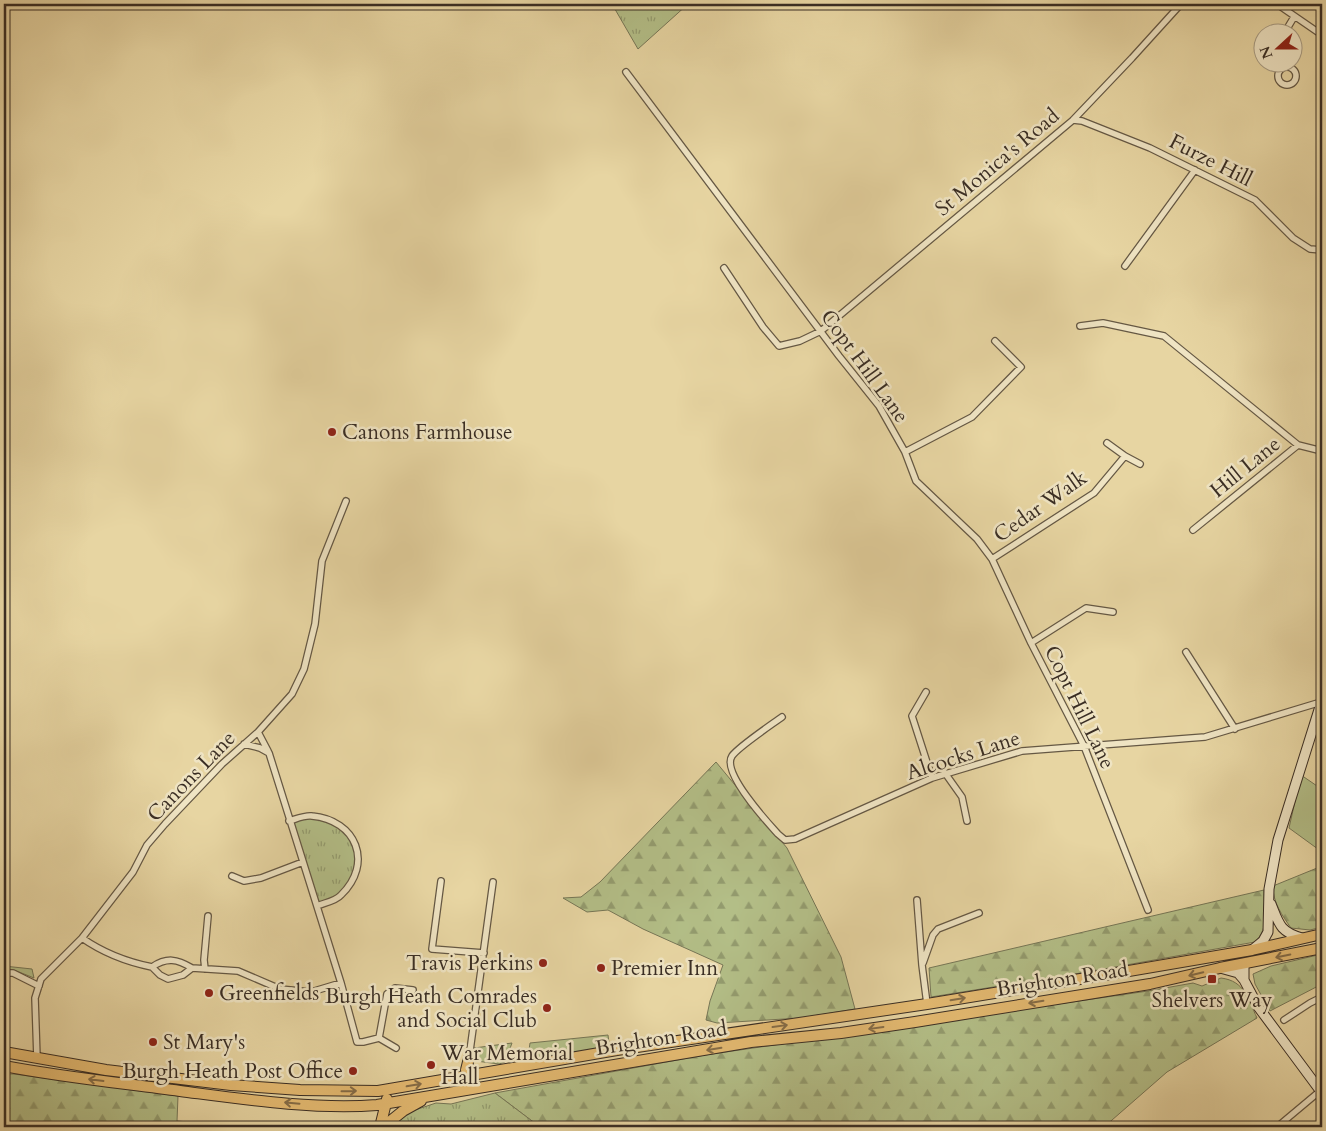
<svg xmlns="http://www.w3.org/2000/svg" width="1326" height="1131" font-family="Cardo,serif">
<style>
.grass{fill:#b3be87;stroke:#767656}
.forest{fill:url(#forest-firs);stroke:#767656}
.park{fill:url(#park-tufts);stroke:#767656}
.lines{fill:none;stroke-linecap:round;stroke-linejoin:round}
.street-casing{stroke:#655844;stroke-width:8}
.secondary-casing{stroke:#3a2e24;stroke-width:11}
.highway-casing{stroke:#3a2e24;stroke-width:12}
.street{stroke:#efe4c3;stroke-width:5.5}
.secondary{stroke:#efe4c3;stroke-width:9}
.highway{stroke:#e4ba71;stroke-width:10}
.oneway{stroke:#866d47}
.poi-dot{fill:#8f2418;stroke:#efe4c3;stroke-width:2}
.labels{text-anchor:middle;stroke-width:5;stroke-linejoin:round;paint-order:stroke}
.street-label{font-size:21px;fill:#3a2e24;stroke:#efe4c3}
.poi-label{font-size:21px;fill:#3a2e24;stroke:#efe4c3;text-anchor:start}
</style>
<defs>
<pattern id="forest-firs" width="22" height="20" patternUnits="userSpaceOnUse" patternTransform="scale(1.25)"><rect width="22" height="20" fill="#b3be87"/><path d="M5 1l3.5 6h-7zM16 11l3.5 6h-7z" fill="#939b6e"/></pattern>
<pattern id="park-tufts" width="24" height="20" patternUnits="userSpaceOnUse" patternTransform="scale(1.25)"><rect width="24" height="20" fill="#b3be87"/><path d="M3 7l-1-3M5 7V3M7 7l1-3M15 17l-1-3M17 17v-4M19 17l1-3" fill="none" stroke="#939b6e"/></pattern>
</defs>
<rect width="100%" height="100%" fill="#e7d5a2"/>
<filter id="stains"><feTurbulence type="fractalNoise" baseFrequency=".004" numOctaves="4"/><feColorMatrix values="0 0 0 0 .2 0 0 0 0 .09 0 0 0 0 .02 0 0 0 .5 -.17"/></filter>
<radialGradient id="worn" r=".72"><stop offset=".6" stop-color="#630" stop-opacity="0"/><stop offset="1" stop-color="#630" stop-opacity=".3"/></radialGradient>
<!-- grass -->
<path class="grass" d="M1301,775L1320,788L1322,786V852L1289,828Z
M4,966L32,969L34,978L14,970H4Z
M608,1035L609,1043L603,1049L535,1061L529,1050L530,1043Z
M512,1043L505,1062L499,1064L476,1061L473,1058L474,1048Z"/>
<!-- forest -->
<path class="forest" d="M716,762L787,848L841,957L855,1009L801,1018L717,1023L706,1020L710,1001L723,965L643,929L608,910L587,912L563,898L581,897L600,882Z
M1322,866V927L1310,930L1291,928C1282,915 1273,903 1273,886Z
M1264,890C1264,910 1270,927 1255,942L1087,972L931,997L929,968Z
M1322,954V984L1270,1011L1255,984L1253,974L1271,966Z
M1221,978C1245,981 1248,999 1257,1018L1167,1072L1104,1127H564V1124L553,1127H540L495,1093L705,1055L1148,991L1193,983L1202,986Z
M4,1074H14L178,1096L177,1121L246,1127H4Z"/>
<!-- park -->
<path class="park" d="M612,4H688L638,49Z
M310,816L333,820L351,836L360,860L353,881L340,897L317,906L289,821Z
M495,1093L540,1127H454L451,1125L411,1124L391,1126L406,1113L436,1103L451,1104Z"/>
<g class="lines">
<!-- street casing -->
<g class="street-casing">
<path id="street" d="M1277,4L1322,35
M1285,32L1294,17
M1278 76a9 9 0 1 1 18 0a9 9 0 1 1-18 0Z
M626,72L839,356L879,406L905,452L916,481L977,539L992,559L1031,643L1084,746L1148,910
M1073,120L1082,121L1150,148L1255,200L1293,238L1310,249L1322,250
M1125,266L1195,170
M724,268L763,327L779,346L800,341L821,331L1073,120L1132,58L1181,4
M1080,326L1103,323L1164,336L1298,445
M1107,443L1125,456L1140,464
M905,452L972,417L1021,367L995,341
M1193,530L1298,445L1322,451
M992,559L1094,493L1125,456
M1031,643L1086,608L1113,612
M1186,652L1235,729
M926,692L912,716L932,778
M782,717C771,725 738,747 732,756C721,772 767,822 778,834L785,840L795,839L932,778L1022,751L1205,737L1321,702
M258,732L268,751
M244,744L260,748L269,753L341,983L357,1042H363L379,1038L387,994L395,988L413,990
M945,773L962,797L967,821
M289,821C296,819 305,815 312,816C356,820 374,863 341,895C336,901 324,903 317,906
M232,876L244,881L261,878L303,862
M441,881L432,949L484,953
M917,900L922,965L927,1004
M82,938C102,952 127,962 152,967C167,957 177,959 192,968
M923,963L933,935L938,929L979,913
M152,967L160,975L168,979L183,975L192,968L238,971L280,989L311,992L341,983
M205,969L204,960L208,916
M4,973H13L39,986
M1284,1020L1310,1003L1322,997
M379,1038L396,1048
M37,1058L35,998L41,979L82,938L133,872L147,845L165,824L222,764L258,732L292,694L304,669L315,624L322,561L346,501
M469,1058L493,882
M1277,1127L1320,1091"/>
</g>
<!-- secondary casing -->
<g class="secondary-casing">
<path id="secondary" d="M1271,904C1279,924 1280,932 1302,938
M1252,950L1263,941L1268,932L1269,889L1278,840L1322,700
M1244,964V980L1259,1008L1322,1093
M1220,968L1238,973L1244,980"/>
</g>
<!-- highway casing -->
<g class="highway-casing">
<path id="highway" d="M4,1052L106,1070L231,1085L300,1090L378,1091L617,1050L927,1004L1117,973L1252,950L1322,934
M469,1058L466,1070L471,1081
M4,1066C62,1077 121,1083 180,1091C242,1099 315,1110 377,1105L751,1042L841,1033L915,1022L1150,984L1220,968L1322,948
M380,1127L387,1099
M383,1127L403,1111L421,1101"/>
</g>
<!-- street -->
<use href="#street" class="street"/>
<!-- secondary -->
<use href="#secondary" class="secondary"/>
<!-- highway -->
<use href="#highway" class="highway"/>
</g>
<!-- one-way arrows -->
<defs><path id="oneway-shaft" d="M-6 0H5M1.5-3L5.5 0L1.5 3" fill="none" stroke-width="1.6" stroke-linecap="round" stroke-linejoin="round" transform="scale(1.25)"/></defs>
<g class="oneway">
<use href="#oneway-shaft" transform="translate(1283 956) rotate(168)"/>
<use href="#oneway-shaft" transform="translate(1196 974) rotate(167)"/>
<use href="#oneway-shaft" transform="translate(958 999) rotate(-9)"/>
<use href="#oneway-shaft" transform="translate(1036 1002) rotate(171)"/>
<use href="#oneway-shaft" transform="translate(780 1026) rotate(-8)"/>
<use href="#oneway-shaft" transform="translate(876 1028) rotate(172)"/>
<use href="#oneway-shaft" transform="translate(714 1049) rotate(171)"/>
<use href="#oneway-shaft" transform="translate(96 1080) rotate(-173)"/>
<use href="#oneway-shaft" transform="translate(414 1085) rotate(-10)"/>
<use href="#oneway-shaft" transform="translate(349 1091) rotate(-1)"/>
<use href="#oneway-shaft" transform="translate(292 1103) rotate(-175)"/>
</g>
<!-- markers -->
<g class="poi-dot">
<circle cx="332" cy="432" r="5"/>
<circle cx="543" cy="963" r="5"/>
<circle cx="601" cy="968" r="5"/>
<rect x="1207" y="974" width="10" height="10" rx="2.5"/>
<circle cx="209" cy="993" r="5"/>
<circle cx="547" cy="1008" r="5"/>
<circle cx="153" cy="1042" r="5"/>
<circle cx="431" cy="1065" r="5"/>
<circle cx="353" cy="1071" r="5"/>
</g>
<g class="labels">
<!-- street labels -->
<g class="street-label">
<text transform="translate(1211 160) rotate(27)" y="7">Furze Hill</text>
<text transform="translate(997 162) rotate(-40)" y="7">St Monica's Road</text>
<text transform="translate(865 366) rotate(54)" y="7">Copt Hill Lane</text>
<text transform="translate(1245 467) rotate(-39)" y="7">Hill Lane</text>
<text transform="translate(1040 506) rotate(-35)" y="7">Cedar Walk</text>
<text transform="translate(1080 707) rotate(64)" y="7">Copt Hill Lane</text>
<text transform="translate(963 755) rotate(-18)" y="7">Alcocks Lane</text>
<text transform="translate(191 776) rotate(-46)" y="7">Canons Lane</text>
<text transform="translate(1062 979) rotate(-9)" y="7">Brighton Road</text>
<text transform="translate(661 1038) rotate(-9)" y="7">Brighton Road</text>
</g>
<!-- poi labels -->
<g class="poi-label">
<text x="342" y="439">Canons Farmhouse</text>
<text x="533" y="970" text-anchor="end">Travis Perkins</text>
<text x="611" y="975">Premier Inn</text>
<text x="219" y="1000">Greenfields</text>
<text x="537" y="1003" text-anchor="end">Burgh Heath Comrades<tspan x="537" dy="24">and Social Club</tspan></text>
<text x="1212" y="1007" text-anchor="middle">Shelvers Way</text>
<text x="163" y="1049">St Mary's</text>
<text x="441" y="1060">War Memorial<tspan x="441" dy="24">Hall</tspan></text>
<text x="343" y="1078" text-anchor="end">Burgh Heath Post Office</text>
</g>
</g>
<!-- margin -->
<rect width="1326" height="1131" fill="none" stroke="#e7d5a2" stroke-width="20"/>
<rect x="5" y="5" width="1316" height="1121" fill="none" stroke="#3a2e24" stroke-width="2.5"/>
<rect x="10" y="10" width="1306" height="1111" fill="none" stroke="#3a2e24"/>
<!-- north arrow -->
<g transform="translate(1278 48) rotate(249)"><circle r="24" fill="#efe4c3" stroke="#a79b83"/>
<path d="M0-4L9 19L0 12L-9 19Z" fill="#8f2418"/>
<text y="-8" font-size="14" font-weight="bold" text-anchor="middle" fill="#3a2e24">N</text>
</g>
<rect width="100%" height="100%" filter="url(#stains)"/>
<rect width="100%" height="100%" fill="url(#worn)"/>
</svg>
